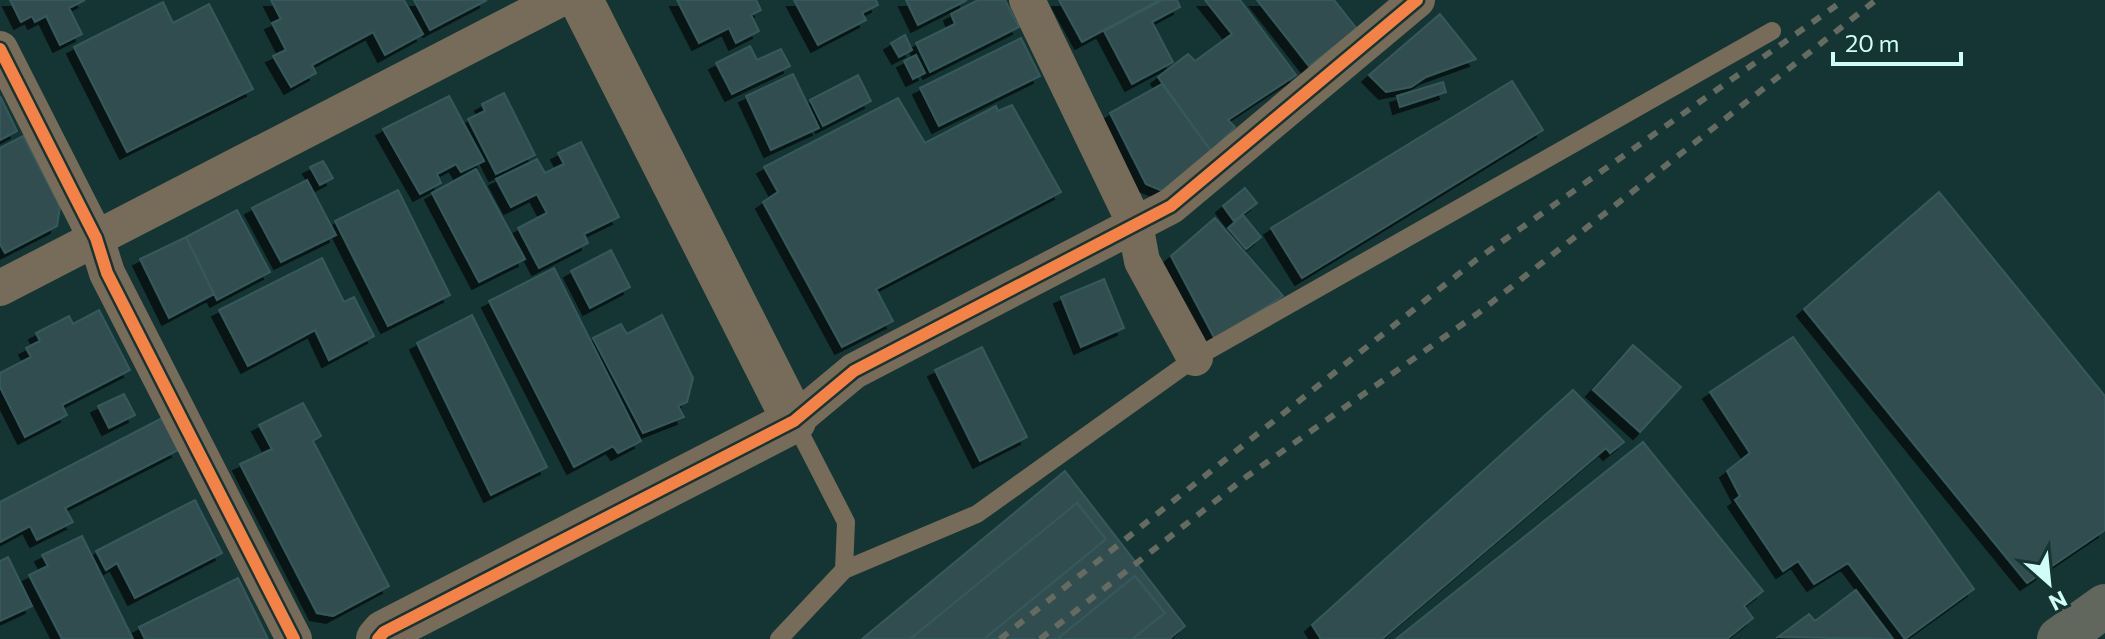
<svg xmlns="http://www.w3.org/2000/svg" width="2105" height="639" font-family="Commissioner,sans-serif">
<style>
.building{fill:#334e4f;stroke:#36595b;stroke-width:2;filter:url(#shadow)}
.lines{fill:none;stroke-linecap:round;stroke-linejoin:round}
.service{stroke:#776c59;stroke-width:18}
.minor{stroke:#776c59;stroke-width:36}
.tertiary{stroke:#776c59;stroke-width:44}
.primary{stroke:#61675c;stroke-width:44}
.rail{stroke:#656b61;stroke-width:6;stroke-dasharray:10 10;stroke-linecap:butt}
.cycleway-casing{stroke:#153533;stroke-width:17}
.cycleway{stroke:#f48246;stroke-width:12}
</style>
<defs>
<filter id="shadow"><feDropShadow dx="-7" dy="7" stdDeviation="0" flood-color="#0009"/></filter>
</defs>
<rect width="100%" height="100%" fill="#143533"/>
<!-- building -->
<path class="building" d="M10,0H85L69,8L82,34L60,45L46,16L35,22L32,16L21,22Z
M271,0H404L423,34L385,55L373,32L312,65L316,73L291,87L273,56L286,50L272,23L281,19Z
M414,0H487L430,30Z
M677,0H756L761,10L751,15L759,31L736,43L729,28L699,43Z
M794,0H876L878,5L862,13L866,20L818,45Z
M906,0H967L918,25Z
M978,0H1005L1019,27L930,72L916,43L955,24L951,14Z
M1059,0H1160L1082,42Z
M1162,0H1177L1180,7L1152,22L1173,62L1132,84L1104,31Z
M1205,0H1240L1296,75L1228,120L1235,127L1211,151L1158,77L1188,54L1195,61L1232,34Z
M1257,0H1334L1357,29L1309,66Z
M163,2L173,23L209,4L253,89L127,152L74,47Z
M1440,14L1476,59L1426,77L1411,87L1386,92L1369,75Z
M905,35L912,50L899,57L891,43Z
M1021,38L1040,76L939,126L920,88Z
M750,46L757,60L781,49L790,66L732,94L716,63Z
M916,55L925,73L913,79L904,61Z
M793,74L819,128L771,150L746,96Z
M858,75L871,101L823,126L810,100Z
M1512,81L1543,130L1302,278L1271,228Z
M1443,82L1446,92L1400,107L1397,96Z
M1162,84L1211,151L1163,191L1146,184L1110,113Z
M504,93L535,155L496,174L468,119L485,111L482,104Z
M0,96L17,131L0,140Z
M449,96L484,161L461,172L456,164L437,174L441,183L420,194L383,129Z
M898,98L925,143L996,106L998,111L1012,105L1061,192L876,289L893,321L842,347L763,202L778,192L764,167Z
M23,136L60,207L57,226L5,253L0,244V148Z
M581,142L619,217L584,234L588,243L539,268L518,228L547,213L537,194L511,207L496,179L537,159L545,173L564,164L558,153Z
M323,161L333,178L320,185L310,167Z
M476,169L525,259L479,282L432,193Z
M307,180L336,235L281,262L252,208Z
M1245,188L1257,203L1234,221L1223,206Z
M398,190L450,295L388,326L335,221Z
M1939,192L2105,396V530L2027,583L1804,309Z
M237,210L270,272L217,300L186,237Z
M1243,215L1261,237L1246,249L1228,228Z
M1215,218L1283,296L1215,339L1171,256Z
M186,237L214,294L169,318L140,259Z
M611,250L630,287L590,308L571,271Z
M322,258L344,302L354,297L374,336L329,360L315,330L248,366L219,310Z
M554,268L641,441L618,453L613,446L574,467L489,301Z
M1104,279L1124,328L1081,347L1061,297Z
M99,310L130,370L62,405L67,415L25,437L0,387V373L31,357L26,348L40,341L36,333L69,316L73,324Z
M472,315L547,467L491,495L417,343Z
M662,315L693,378L687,402L678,406L684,417L643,433L593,338L621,324L627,334Z
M1793,337L1974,589L1905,639L1848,563L1814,584L1798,561L1783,571L1735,500L1740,496L1727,471L1750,453L1710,392Z
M1633,345L1681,387L1640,432L1593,390Z
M982,347L1027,437L980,461L935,370Z
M1573,390L1624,442L1610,453L1606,448L1382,639H1321L1312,625Z
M124,394L135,415L109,428L98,406Z
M303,403L321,436L313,441L389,586L333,616L317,613L240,464L272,449L259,425Z
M162,418L178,450L65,508L73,522L37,540L30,526L0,542V502Z
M1643,442L1763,591L1744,606L1753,618L1727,639H1396Z
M1065,471L1185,626L1169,639H862Z
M195,500L222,553L135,598L117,563L106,570L96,551Z
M1077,503L1106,539L984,639H910Z
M82,536L133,639H62L29,575L48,566L42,555Z
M8,557L32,606L0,621V561Z
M1135,576L1165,613L1132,639H1057Z
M238,578L268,639H145L139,627Z
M1856,590L1893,639L1778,637L1809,614L1815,621Z"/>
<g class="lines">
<!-- service -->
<path class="service" d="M844,570L977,514L1195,358L1772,31
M779,639L844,570L846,522L794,421"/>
<!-- minor -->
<path class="minor" d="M1027,0L1135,224L1142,261L1195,358
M0,49L96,238L107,273L294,639
M0,288L558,0
M794,421L854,371L1171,206L1417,0"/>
<!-- tertiary -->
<path class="tertiary" d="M378,639L384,632L794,421L581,0"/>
<!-- primary -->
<path class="primary" d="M2059,639L2105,606"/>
<!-- rail -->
<path class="rail" d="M1000,639L1476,260L1844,0
M1040,639L1246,477L1477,314L1876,0"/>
<!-- cycleway casing -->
<g class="cycleway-casing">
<path id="cycleway" d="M0,49L96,238L107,273L294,639
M378,639L384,632L794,421L854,371L1171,206L1417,0"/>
</g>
<!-- cycleway -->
<use href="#cycleway" class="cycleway"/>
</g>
<!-- north arrow -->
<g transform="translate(2049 583) rotate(153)" stroke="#153533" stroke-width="6" paint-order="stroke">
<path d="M0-6L14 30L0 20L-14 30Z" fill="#cffef9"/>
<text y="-12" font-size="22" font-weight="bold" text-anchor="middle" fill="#cffef9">N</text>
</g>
<!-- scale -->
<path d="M1833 52v12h128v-12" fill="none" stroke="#cffef9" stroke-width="4"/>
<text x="1845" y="52" font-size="24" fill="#cffef9" stroke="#153533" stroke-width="6" paint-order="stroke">20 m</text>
</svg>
